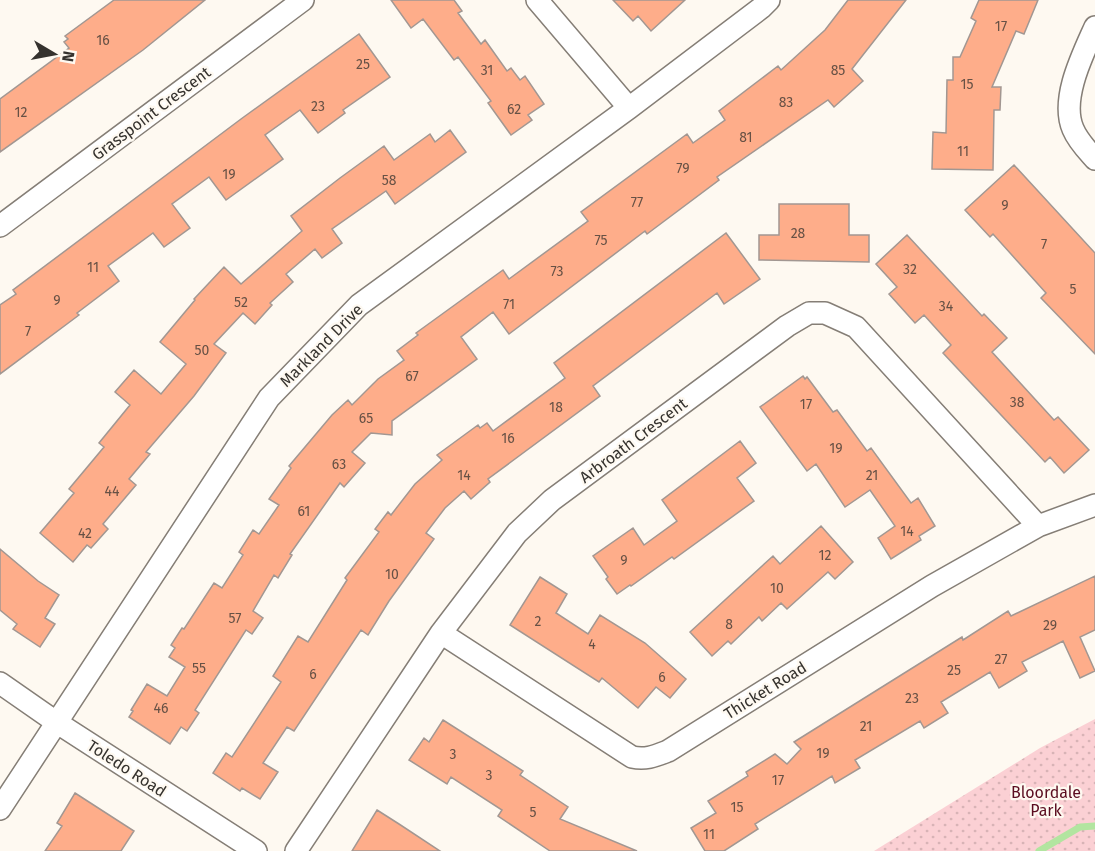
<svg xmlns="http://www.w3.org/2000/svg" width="1095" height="851" font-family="'Fira Sans',sans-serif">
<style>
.park{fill:url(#park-dots)}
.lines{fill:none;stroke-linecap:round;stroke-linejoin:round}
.stream{stroke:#b2e5a0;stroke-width:7}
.building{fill:#fead8a;stroke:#a29792;stroke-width:1.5}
.street-casing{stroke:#857e76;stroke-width:24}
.street{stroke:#fff;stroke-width:21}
.labels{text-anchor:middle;stroke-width:4.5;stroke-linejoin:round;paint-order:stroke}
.number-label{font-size:14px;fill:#675145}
.street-label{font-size:16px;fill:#35322e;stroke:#fef9f1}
.park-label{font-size:16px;fill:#5b0d20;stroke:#fef9f1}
</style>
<defs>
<pattern id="park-dots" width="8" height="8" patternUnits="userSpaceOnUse" patternTransform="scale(1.5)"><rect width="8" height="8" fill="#fbd0d4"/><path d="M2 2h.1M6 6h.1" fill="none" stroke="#d8b3b6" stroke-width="1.8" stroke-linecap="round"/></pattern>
</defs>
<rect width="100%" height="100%" fill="#fef9f1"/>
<!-- park -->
<path class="park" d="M1095,719V851H874L1040,748Z"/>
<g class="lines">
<!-- stream -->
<path class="stream" d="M1039,851L1080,827L1095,826"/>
</g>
<!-- building -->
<path class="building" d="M114,0H205L143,50L0,152V99L69,48L64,42L68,39L65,36Z
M391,0H454L462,11L458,13L481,44L485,40L507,71L511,68L520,80L525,76L544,104L528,115L532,120L511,135L488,103L491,101L458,57L454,60L423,19L411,28Z
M613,0H685L651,31L638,16L633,21Z
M848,0H906L852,69L863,81L834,107L828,100L717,177L719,180L647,234L645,231L509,334L493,312L461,337L477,359L392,421V435L371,433L352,452L365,463L344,487L340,483L290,554L292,555L278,578L274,575L253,611L263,618L252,634L246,630L195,710L199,713L187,731L181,727L170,744L129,717L133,711L131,710L147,684L167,696L185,667L169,657L175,648L171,645L182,628L184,629L214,583L222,588L243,555L239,552L253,530L259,534L279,505L269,499L291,468L289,466L332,415L348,400L352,405L378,379L404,360L397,351L418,335L416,333L503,270L509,279L588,221L581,212L687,134L693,143L725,120L719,111L778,66L781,70L825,30Z
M979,0H1038L1024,34L1016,31L992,87H1001L1000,110H994L993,170L932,169L933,132L946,133L947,80H953V57H960L976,21L971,18Z
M359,34L390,77L343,110L345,113L318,133L300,110L265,135L283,159L226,200L209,177L172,204L190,228L164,247L153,233L108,266L119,281L77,313L79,315L0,374V305L16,294L13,290L241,119Z
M450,130L466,152L395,204L386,191L332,229L342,243L322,258L315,249L286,274L293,282L270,303L272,305L255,324L243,313L214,344L226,353L194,396L146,452L150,454L129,479L136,485L103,524L108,529L91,548L87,545L73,562L40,533L74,493L69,489L104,447L99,443L130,405L115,392L134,370L161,394L186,364L160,342L195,300L194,299L224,267L241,284L302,231L291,216L340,178L384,146L394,160L430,134L435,142Z
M1014,165L1095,253V354L1041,298L1046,293L993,234L990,237L965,210Z
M779,204H849V235H869V262L759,260V235H779Z
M726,233L760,279L724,304L717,293L593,386L600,396L488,479L490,482L471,499L464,491L445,508L426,533L434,539L389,601L368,635L361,630L294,731L287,727L263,763L278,772L260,799L242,788L240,791L213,773L226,753L232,757L281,682L273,676L298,636L308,642L347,580L345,578L379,532L375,529L388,512L391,515L415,484L442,460L437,455L478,425L480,428L487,423L493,431L565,378L554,363Z
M907,235L982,316L984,314L1007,338L992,352L1054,420L1058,417L1089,450L1064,473L1050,457L1045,462L943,353L951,345L924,315L915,323L889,294L897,287L876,264Z
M803,376L805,379L807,377L833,412L837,410L867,451L871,448L911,503L918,498L935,526L919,536L921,540L891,559L878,538L895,526L870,490L845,507L816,464L807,471L760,407Z
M740,441L756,463L737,478L754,501L674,559L672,557L631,586L630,585L617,594L606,579L608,577L593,556L633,528L644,545L677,521L662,500Z
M821,526L853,562L835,579L828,572L787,609L781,603L762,621L759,617L731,644L728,641L712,656L690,632L773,556L780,564Z
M0,549L38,581L59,595L45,618L55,624L40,647L13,629L17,624L0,610Z
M1095,576V630L1080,637L1095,671L1080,678L1063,641L1022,662L1027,671L999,688L990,672L941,702L948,713L924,728L920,721L855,760L860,768L835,783L832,776L755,824L758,829L724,851H705L691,828L716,813L708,801L748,776L746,772L775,754L787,764L801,749L794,742L962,637L963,640L1008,611L1011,616Z
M540,577L567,594L556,613L588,634L600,615L645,643L686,679L670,698L656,687L638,708L602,678L599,682L510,625Z
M443,720L523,771L520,775L568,807L560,819L637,851H550L498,816L502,810L451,777L447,784L409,760L424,738L429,742Z
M75,793L134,831L121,851H45L62,826L57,823Z
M377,810L399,824L440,851H352Z"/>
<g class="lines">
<!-- street casing -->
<g class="street-casing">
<path id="street" d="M537,0L629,108
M1095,27C1083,54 1060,99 1073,129C1078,141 1087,150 1095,159
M0,226L303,0
M441,633L632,757C646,760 655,756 668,751L932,586L1038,526L1095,505
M0,683L56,722L256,851
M0,809L269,398L359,305L629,108L761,8L769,0
M296,851L441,633L517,533L552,500L787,326L809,313H825L856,327L1038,526"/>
</g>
<!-- street -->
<use href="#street" class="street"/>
</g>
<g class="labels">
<!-- number labels -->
<g class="number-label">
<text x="1001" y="31">17</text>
<text x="103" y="45">16</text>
<text x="363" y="69">25</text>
<text x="487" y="75">31</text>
<text x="838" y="75">85</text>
<text x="967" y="89">15</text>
<text x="786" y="107">83</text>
<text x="318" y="111">23</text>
<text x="514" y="114">62</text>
<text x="21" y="117">12</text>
<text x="746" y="142">81</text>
<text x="963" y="156">11</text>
<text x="683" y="173">79</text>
<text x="229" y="179">19</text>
<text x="389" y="185">58</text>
<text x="637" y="207">77</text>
<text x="1005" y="210">9</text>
<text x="798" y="238">28</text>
<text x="601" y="245">75</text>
<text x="1044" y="249">7</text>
<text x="93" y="272">11</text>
<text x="910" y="274">32</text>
<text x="557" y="276">73</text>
<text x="1073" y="294">5</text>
<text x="57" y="305">9</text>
<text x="241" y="307">52</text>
<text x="509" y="309">71</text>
<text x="946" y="311">34</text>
<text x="28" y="336">7</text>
<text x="202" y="355">50</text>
<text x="412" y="381">67</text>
<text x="1017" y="407">38</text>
<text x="806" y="409">17</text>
<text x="556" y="412">18</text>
<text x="366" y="423">65</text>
<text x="508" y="443">16</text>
<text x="836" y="453">19</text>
<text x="339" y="469">63</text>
<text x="464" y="480">14</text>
<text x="872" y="480">21</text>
<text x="112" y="496">44</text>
<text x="304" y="516">61</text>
<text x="907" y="536">14</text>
<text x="85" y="538">42</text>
<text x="825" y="560">12</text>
<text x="624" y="565">9</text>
<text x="392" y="579">10</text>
<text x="777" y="593">10</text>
<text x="235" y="623">57</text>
<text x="538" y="626">2</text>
<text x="729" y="629">8</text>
<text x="1050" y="630">29</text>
<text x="592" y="649">4</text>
<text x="1001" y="664">27</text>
<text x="199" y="673">55</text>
<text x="954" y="675">25</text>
<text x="313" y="679">6</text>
<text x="662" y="682">6</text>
<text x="912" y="703">23</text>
<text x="161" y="713">46</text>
<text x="866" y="731">21</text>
<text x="823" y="758">19</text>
<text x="453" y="759">3</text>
<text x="489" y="780">3</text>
<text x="778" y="785">17</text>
<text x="737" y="812">15</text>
<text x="533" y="817">5</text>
<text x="709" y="839">11</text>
</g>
<!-- street labels -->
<g class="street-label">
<text transform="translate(151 113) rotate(-37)" y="6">Grasspoint Crescent</text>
<text transform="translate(321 345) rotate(-45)" y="6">Markland Drive</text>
<text transform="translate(633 440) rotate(-37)" y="6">Arbroath Crescent</text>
<text transform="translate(765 690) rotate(-32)" y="6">Thicket Road</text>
<text transform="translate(127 768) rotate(33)" y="6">Toledo Road</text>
</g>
<!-- park labels -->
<g class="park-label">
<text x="1046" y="798">Bloordale<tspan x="1046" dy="18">Park</tspan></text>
</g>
</g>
<!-- north arrow -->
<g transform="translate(54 54) rotate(100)" stroke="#fef9f1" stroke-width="4.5" paint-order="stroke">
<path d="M0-4.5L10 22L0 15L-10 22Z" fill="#35322e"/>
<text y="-9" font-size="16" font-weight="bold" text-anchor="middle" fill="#35322e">N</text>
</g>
</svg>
